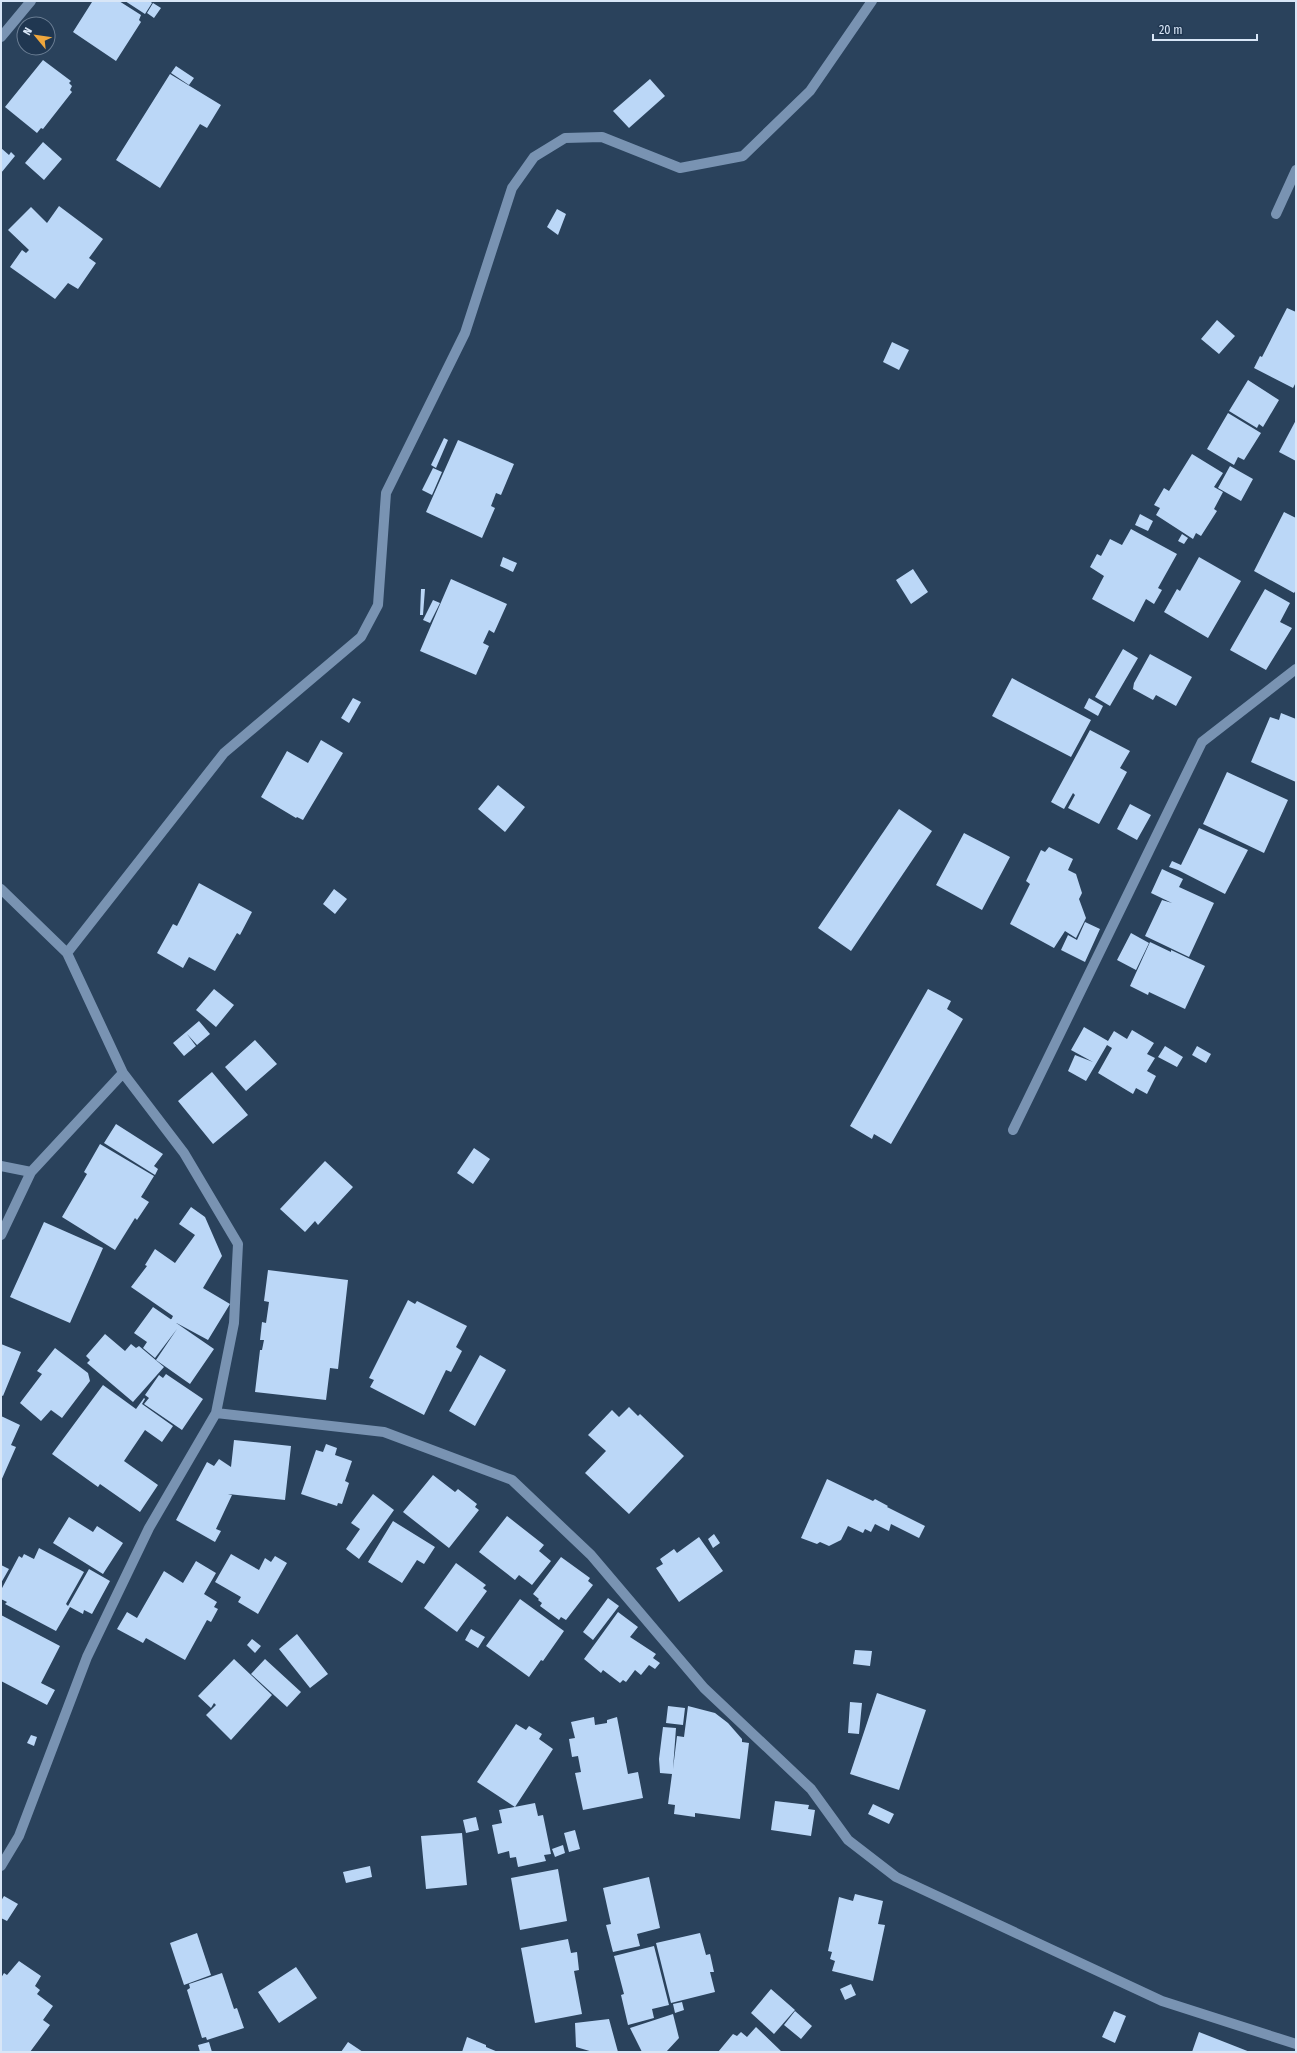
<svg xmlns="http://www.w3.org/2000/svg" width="1297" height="2053" font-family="'Fira Sans Condensed',sans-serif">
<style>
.building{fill:#bbd7f7}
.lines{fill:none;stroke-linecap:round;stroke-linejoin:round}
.minor{stroke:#7993b2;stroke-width:10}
</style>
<rect width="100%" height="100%" fill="#2a425c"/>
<!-- building -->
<path class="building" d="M95,1H119L141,15L139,20L141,22L116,61L73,32L92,2Z
M125,1H150L152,3L145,14Z
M153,3L161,8L154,18L147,13Z
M43,60L71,81L69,83L72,86L70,90L72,92L43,129L41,128L37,133L5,107Z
M176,66L194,78L189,85L171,73Z
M170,74L221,105L207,128L200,124L160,188L116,160Z
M650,79L665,96L629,128L613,111Z
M43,142L62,159L44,180L25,163Z
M1,148L9,155L11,152L15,156L1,173Z
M59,206L103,239L89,258L96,263L78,289L68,283L55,299L10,267L22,250L26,253L29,250L8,230L31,207L47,223Z
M557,209L566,214L558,235L547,227Z
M1287,308L1296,312V382L1293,388L1254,368L1260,356L1262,357Z
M1217,320L1235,336L1219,354L1201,339Z
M892,342L909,350L899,370L883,362Z
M1248,380L1279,400L1263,427L1259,424L1257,428L1229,411Z
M1228,413L1261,433L1244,460L1238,457L1234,465L1207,449Z
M1296,420V461L1279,452Z
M444,438L448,440L436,468L431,465Z
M458,440L514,464L501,495L496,493L491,506L495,508L482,538L426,512Z
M1192,454L1223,473L1214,487L1223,492L1214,509L1217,511L1201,536L1196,533L1193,539L1156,515L1160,508L1154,505L1164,488L1169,491Z
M1230,466L1253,479L1241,501L1218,488Z
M433,468L442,472L432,495L422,490Z
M1284,512L1296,518V590L1294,593L1254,571Z
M1140,514L1153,521L1148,531L1135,525Z
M1131,529L1177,554L1158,588L1162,590L1154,604L1146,599L1134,622L1092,599L1104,576L1090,567L1097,554L1101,556L1110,539L1122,545Z
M1182,534L1188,538L1184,544L1178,541Z
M503,557L517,563L513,572L500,566Z
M1199,557L1241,581L1208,638L1164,612L1177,589L1180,591Z
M913,569L928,592L911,604L896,580Z
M451,579L507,604L494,633L489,630L483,643L489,646L476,675L420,651Z
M421,589H425L423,615H420Z
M1265,589L1290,603L1280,622L1292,628L1266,670L1230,650Z
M433,600L440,603L430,623L423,620Z
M1123,649L1138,658L1110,706L1095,697Z
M1150,654L1192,677L1176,706L1156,695L1153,700L1133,689L1134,683Z
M1012,678L1091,720L1071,757L992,716Z
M353,698L361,702L349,723L341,718Z
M1089,698L1103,706L1098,716L1084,708Z
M1281,713L1296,719V782L1251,762L1270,717L1279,720Z
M1090,730L1130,751L1120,768L1127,772L1099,824L1068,808L1075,795L1073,793L1064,809L1051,802Z
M321,740L343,753L303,820L297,817L296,818L261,797L287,751L308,763Z
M1227,772L1288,800L1264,853L1203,824Z
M498,785L525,807L505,832L478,809Z
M1130,804L1151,815L1137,840L1117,829Z
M899,809L932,831L851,951L818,928Z
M1199,828L1248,850L1225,894L1178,870L1169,867L1172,861L1181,865Z
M964,833L1010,857L982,910L936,885Z
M1049,847L1073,859L1068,870L1076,874L1082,893L1079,899L1086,918L1076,938L1065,931L1054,948L1010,924L1030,884L1026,881L1041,850L1045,852Z
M1162,869L1183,879L1179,887L1214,903L1189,957L1145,936L1162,900L1172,903L1151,893Z
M199,883L252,912L240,935L237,933L215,971L189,957L183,968L157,953L173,924L177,926Z
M334,889L347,899L335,914L323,904Z
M1085,922L1100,929L1085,962L1061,950L1068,935L1077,940Z
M1131,933L1149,943L1136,970L1117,960Z
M1150,942L1171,952V950L1205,966L1185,1009L1149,992L1148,995L1130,986Z
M214,989L234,1005L216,1027L196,1010Z
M928,989L951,1001L947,1009L963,1019L891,1144L874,1134L872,1139L850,1126Z
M199,1021L210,1034L197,1045L187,1034L196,1046L184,1056L173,1043Z
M1084,1027L1108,1041L1114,1031L1127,1039L1132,1030L1154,1043L1147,1054L1155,1058L1147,1071L1156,1076L1147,1094L1136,1088L1133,1094L1098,1073L1112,1048L1107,1045L1086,1081L1068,1071L1075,1055L1093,1062L1071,1050Z
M255,1040L277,1064L246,1091L225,1067Z
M1165,1046L1183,1057L1177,1067L1158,1057Z
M1197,1046L1211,1054L1206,1063L1192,1055Z
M212,1072L248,1115L213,1144L178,1101Z
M116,1124L163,1154L154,1166L158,1169L155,1175L104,1143Z
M100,1144L154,1176L141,1197L149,1202L137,1220L135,1218L115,1250L62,1217L87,1174L84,1172Z
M474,1148L490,1159L473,1184L457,1173Z
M325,1161L353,1187L318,1225L315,1221L305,1232L280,1209Z
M191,1207L205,1217L222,1256L203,1288L230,1304L208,1340L171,1320L173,1316L131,1287L147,1266L145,1265L155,1249L175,1263L195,1235L179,1224Z
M44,1222L103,1248L70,1323L10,1297Z
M268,1270L348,1280L338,1369L330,1368L326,1400L255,1392L260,1350H262L264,1340H260L262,1322L266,1323L269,1302L264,1301Z
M408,1300L415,1304L417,1301L467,1326L456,1347L462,1351L451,1372L446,1370L424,1415L370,1387L374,1380L369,1378Z
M153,1307L214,1349L190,1384L156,1360L177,1329L155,1358L143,1348L147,1342L134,1333Z
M105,1334L125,1351L131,1344L136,1348L139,1346L164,1367L133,1402L87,1363L90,1360L86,1356Z
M1,1344L21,1352L3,1396L1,1395Z
M55,1348L88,1373L90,1381L62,1418L51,1410L41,1421L20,1403L42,1374L37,1371Z
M480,1355L506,1370L475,1426L449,1411Z
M166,1374L203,1399L182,1430L144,1404L149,1398L145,1395L159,1375L163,1378Z
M103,1385L136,1409L144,1398L145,1399L142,1404L173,1426L162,1442L145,1430L124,1461L158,1485L140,1512L100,1484L98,1487L52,1454Z
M629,1407L638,1416L640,1414L684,1456L629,1514L585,1473L606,1451L588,1435L612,1410L619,1417Z
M1,1416L20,1425L11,1445L16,1447L1,1481Z
M234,1440L291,1446L285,1500L228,1494L232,1495L216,1529L221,1531L215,1542L176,1520L207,1462L214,1466L219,1459L231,1467Z
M326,1444L337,1448L335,1455L352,1461L345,1481L349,1483L342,1504L338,1503L337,1506L301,1494L316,1450L323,1452Z
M433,1475L455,1492L458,1489L477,1504L475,1507L479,1510L449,1548L403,1512Z
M827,1479L873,1501L875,1499L888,1506L887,1507L925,1526L919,1538L891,1524L889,1531L875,1524L871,1532L865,1529L863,1533L848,1526L841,1540L829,1546L820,1542L817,1544L801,1538Z
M373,1494L394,1510L359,1559L346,1549L360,1529L351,1523Z
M507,1516L544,1545L539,1551L551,1561L532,1585L519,1575L515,1580L479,1552Z
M69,1517L93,1532L97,1526L123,1543L103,1574L53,1543Z
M393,1521L435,1547L424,1564L417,1560L402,1583L368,1562Z
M714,1534L720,1543L713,1548L708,1539Z
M699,1537L723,1571L679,1602L656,1568L663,1564L660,1559L674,1549L677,1553Z
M39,1548L84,1572L66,1604L68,1606L89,1569L110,1581L92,1614L84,1610L83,1614L70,1607L56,1631L5,1604L7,1602L1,1599V1590L19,1556L22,1558L24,1554L34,1559Z
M231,1554L259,1570L265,1558L271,1562L275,1556L287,1563L258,1614L238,1602L241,1597L215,1582Z
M561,1557L590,1578L588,1581L593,1585L566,1620L561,1617L559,1620L540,1606L542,1603L538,1600L539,1599L533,1594Z
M196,1561L216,1573L204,1594L217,1602L214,1607L218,1609L211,1622L207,1620L185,1660L146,1638L143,1643L117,1629L127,1612L137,1618L164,1571L183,1583Z
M456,1563L486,1585L483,1588L487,1591L457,1632L424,1608Z
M1,1565L9,1569L1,1583Z
M608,1598L619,1606L593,1640L583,1632Z
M520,1599L564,1631L543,1661L541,1660L529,1677L486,1646Z
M618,1612L638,1627L630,1637L656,1654L653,1658L660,1663L655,1669L649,1665L641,1675L635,1670L626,1682L623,1680L620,1683L603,1670L601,1673L584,1659Z
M1,1615L60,1646L41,1683L55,1690L47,1705L1,1681Z
M471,1629L485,1637L478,1648L465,1640Z
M297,1634L328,1674L310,1688L279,1649Z
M252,1639L261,1646L255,1653L247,1645Z
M855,1650L872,1651L870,1666L853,1664Z
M234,1659L272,1695L231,1740L206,1715L216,1705L214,1703L211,1708L198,1696Z
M265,1659L301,1692L287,1707L251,1674Z
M877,1693L926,1710L899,1790L850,1774Z
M850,1702L862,1703L859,1734L848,1733Z
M668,1706L685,1708L683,1725L666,1723Z
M688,1706L715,1713L728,1723L742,1739V1742L749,1743L740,1819L695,1813V1817L674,1814L675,1805L668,1804L672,1774L660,1773L659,1759L663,1727L676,1728L673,1769L677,1736L684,1737Z
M594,1717L595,1725L607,1723V1720L617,1717L628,1774L638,1772L643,1798L583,1810L575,1773L581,1772L578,1756L572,1757L569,1739L575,1738L571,1722Z
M516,1724L526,1730L529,1726L542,1734L539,1739L553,1749L515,1807L477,1782Z
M31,1735L37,1737L34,1746L27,1743Z
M775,1801L809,1805L808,1809L815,1810L811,1836L771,1830Z
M535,1803L538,1816L543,1815L551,1854L544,1855L546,1861L518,1867L516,1857L510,1858L509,1851L498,1854L492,1825L502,1823L499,1810Z
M873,1804L894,1814L889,1824L868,1814Z
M476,1817L479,1830L466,1833L463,1820Z
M575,1830L580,1849L569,1852L564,1833Z
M462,1833L467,1885L426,1889L421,1836Z
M563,1845L565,1853L555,1857L552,1849Z
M370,1866L372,1877L346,1883L343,1872Z
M558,1869L567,1921L520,1930L511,1878Z
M649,1877L660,1928L637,1934L640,1946L613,1952L606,1925L611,1924L603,1888Z
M855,1894L883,1901L878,1924L885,1925L873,1981L832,1971L835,1961L830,1959L832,1952L828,1951L839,1897L853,1901Z
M4,1896L18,1904L7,1921L1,1918V1901Z
M197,1933L211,1975L184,1985L170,1943Z
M700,1933L706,1955L710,1954L714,1972H710L715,1992L671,2003L656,1943Z
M568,1939L571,1953L577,1952L579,1970L574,1971L582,2014L535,2023L521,1948Z
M654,1946L669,2005L652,2009L654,2018L628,2025L621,1995L624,1994L614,1956Z
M19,1961L41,1976L35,1986L40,1990L37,1994L53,2006L43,2020L50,2025L30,2052H1V1978L4,1973L7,1975Z
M296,1967L317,1998L279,2023L258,1992Z
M222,1973L234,2009L237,2008L244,2028L207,2040L206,2037L202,2038L187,1990L190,1988L189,1984Z
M851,1984L856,1995L845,2000L840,1989Z
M771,1989L795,2010L774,2034L751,2013Z
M682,2002L684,2010L675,2013L673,2004Z
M795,2011L812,2026L801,2039L784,2025Z
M1114,2011L1126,2016L1115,2043L1102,2037Z
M673,2014L679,2038L666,2052H642L630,2028Z
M609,2019L618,2052H593L576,2047L575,2023Z
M756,2027L782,2052H718L733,2034L737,2036L741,2032L747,2037Z
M1199,2032L1250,2052H1192Z
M467,2037L486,2045V2047L498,2052H462Z
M209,2042L212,2052H200L198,2045Z
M348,2042L363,2052H341Z"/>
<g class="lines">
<!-- minor -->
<path class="minor" d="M1,37L31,1
M1276,214L1296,170
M1,889L67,953L123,1073L184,1153L238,1244L234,1323L216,1413L149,1528L87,1657L19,1836L1,1866
M67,953L224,753L361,637L378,605L386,493L465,333L512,188L534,157L565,138L602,137L680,168L743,156L810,91L872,1
M1013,1130L1202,742L1296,669
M1,1166L31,1172
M1,1235L31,1172L123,1073
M216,1413L384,1432L512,1480L591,1555L704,1688L811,1789L848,1840L896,1877L1162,2001L1296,2044"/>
</g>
<!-- border -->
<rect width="1297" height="2053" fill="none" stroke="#d8e6f7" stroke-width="4"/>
<!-- north arrow -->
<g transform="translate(36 36) rotate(299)"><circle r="19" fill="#203751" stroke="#6a7d93"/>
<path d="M0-3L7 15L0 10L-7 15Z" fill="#efa73d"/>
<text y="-6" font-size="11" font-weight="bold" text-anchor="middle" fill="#d8e6f7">N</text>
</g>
<!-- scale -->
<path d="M1153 34v6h104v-6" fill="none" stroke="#d8e6f7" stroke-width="2"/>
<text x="1159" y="34" font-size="12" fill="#d8e6f7" stroke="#203751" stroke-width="3" paint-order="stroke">20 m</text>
</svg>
